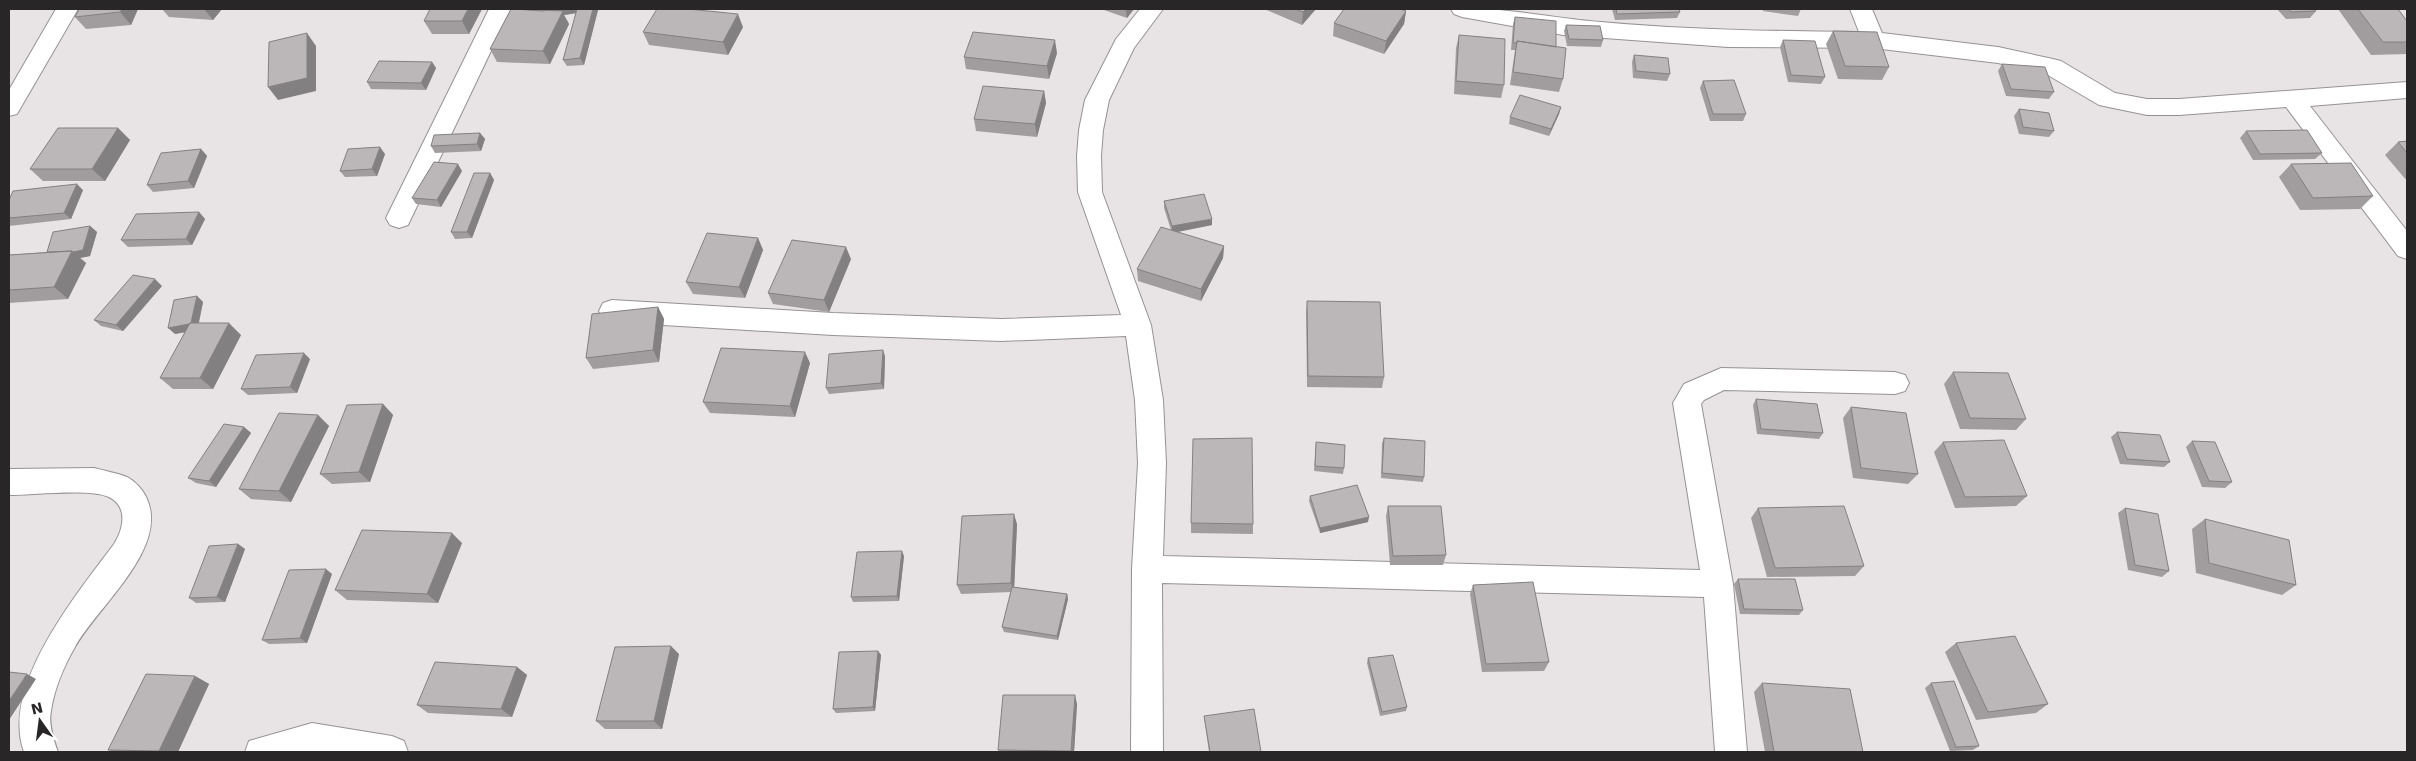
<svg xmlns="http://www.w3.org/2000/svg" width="2416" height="761" font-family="'DejaVu Sans',sans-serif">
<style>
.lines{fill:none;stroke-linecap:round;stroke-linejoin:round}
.minor-casing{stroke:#969293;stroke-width:2}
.minor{fill:#fff;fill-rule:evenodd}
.wall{fill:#a19d9f}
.shaded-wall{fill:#838082}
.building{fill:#bbb7b9;stroke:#838082}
</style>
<rect width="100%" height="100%" fill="#e8e4e6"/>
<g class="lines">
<!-- minor casing -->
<g class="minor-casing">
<path id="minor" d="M56,9H78L17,114L9,116V90Z
M489,9H511L408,225L399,228L390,225L386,218Z
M1140,9H1163L1134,48L1109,100L1103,130L1101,156L1102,192L1151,325L1163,400L1166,463L1163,556L1700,570L1673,403L1684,384L1721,368L1895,372L1905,375L1909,383L1905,391L1895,394L1724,390L1704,400L1701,404L1733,584L1747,752H1715L1704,597L1162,583L1163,752H1131L1132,569L1138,463L1135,400L1126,336L1001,341L833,335L612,322L603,319L599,311L603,303L612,300L833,313L1001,319L1121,315L1078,192L1077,156L1079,130L1085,100L1116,39Z
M1451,9C1501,6 1551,18 1601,22C1687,30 1772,31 1859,32L1850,9H1872L1882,33L1998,47L2053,59L2061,61L2115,93L2147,99H2179L2407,82V98L2310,106L2407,231V259L2398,256L2286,107L2179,115H2147L2099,105L2046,74L1998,63L1873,48L1728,47L1563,35L1462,17L1454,14Z
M94,468C105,471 117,473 127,477C135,481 144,491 147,499C169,549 97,607 75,647C64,666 54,690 51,711C48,724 54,741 58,752H24C0,686 77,594 114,544C123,530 129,507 109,497C90,488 33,495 9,495V469Z
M312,723L392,736L404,741L408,752H245L249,741Z"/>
</g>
<!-- minor -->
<use href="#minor" class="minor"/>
</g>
<!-- wall -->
<path class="wall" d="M138,9L131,25L86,29L75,17Z
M162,9H222L213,20L169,17Z
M482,9L469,34H432L424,21Z
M511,9H597L598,10L584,65L567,66L563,60L576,13L564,15L569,24L550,64L497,62L490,49Z
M1101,9H1134L1127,18Z
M1264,9H1316L1302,25Z
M1612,9H1679L1680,12L1677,18L1615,20Z
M1763,9H1801L1798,16L1763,11Z
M2277,9H2314L2316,11L2310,18L2286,19Z
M2338,9H2398L2407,21V54L2371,55Z
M1406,11L1404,24L1384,54L1333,36L1334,23Z
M1515,17L1556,47L1563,79L1559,92L1510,85L1515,50H1511L1513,24Z
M1566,25L1603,40L1601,47L1567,46L1564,31Z
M743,27L728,55L649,45L643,32Z
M1833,31L1889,67L1882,80L1838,79L1826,44Z
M1459,35L1504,85L1501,98L1454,94L1456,48Z
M1783,40L1825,77L1821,84L1788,82L1780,47Z
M1057,53L1049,79L966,69L964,57Z
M1634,55L1670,74L1667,81L1633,78L1632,62Z
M432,62L436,68L426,90L371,89L367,82Z
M2002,64L2054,92L2049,99L2006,96L1998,71Z
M1703,81L1746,114L1743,121H1710L1700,88Z
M1044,91L1046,103L1037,137L976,131L974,119Z
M1561,107L1559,114L1549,136L1509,124L1510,117Z
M2019,109L2054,131L2049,137L2019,134L2014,116Z
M118,128L130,140L105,181H43L30,169Z
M2246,131L2322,153L2315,159L2253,160L2240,138Z
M480,133L485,139L481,151L435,153L431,146Z
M2407,141V181L2385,155L2398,142Z
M201,149L207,156L194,188L153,192L147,185Z
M385,154L377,176L345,177L340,171Z
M2291,164L2373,196L2360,209L2300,210L2279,177Z
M462,171L441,207L416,204L412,198Z
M490,173L494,180L472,238L455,239L451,232Z
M83,190L71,219L9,226V200Z
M1164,201L1212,225L1177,232L1224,246L1223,258L1201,301L1138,281L1137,269L1171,230L1164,208Z
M199,212L205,219L192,245L128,247L121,240Z
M90,226L97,232L90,256L80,258L86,263L68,299L9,303V255L47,252Z
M758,238L763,250L745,298L693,294L686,282Z
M851,259L829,312L773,304L768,293Z
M162,286L123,331L101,326L94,320Z
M197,296L203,302L199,323L241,335L213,389H173L160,378L185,332L175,334Z
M1307,301L1384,377L1382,388L1307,387L1306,312Z
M658,307L664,319L659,362L593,369L586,358Z
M885,356L884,389L829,394L826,388Z
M310,359L297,393L248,395L241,389Z
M810,363L795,417L710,413L703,402Z
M1953,372L2026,419L2016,430L1960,429L1944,384Z
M1756,399L1823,433L1819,439L1757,434L1753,405Z
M383,404L393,415L370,482L332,484L320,474Z
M1851,407L1918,474L1908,484L1853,478L1843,418Z
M318,415L329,426L291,502L251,499L239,489Z
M244,427L251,433L216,487L196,483L188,478Z
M2117,432L2170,462L2164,467L2120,464L2111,437Z
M1384,438L1424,477L1423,482L1381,478L1382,443Z
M2192,441L2232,482L2225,488L2202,487L2186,447Z
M1316,442L1344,468L1343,474L1314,471Z
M1943,442L2027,496L2016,506L1955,508L1934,452Z
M1310,496L1368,522L1320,533L1309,501Z
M1388,506L1446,555L1443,565H1390L1386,516Z
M1758,508L1864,566L1855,576L1767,577L1751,518Z
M2125,508L2169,571L2162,577L2128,570L2118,513Z
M2205,519L2296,585L2282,595L2196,573L2192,529Z
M1191,523L1253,524V534L1191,533Z
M1017,524L1014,587L1067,594L1068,599L1058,640L1004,632L1002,627L1011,592L961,594L957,585Z
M462,543L438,603L347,600L335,590Z
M238,544L245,549L225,602L196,603L189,598Z
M904,556L899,601L853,602L851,597Z
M332,574L307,643L269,644L262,640Z
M1738,579L1803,610L1799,615L1740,614L1734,584Z
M1473,585L1549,662L1544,671L1482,672L1470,594Z
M1956,643L2048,704L2036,713L1976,720L1945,652Z
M878,651L881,655L875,711L836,713L833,709Z
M679,654L662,729H605L596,721Z
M1368,658L1407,707L1406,711L1380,716L1367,663Z
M517,667L527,675L512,717L428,713L417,705Z
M195,676L209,684L178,752H114L108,750Z
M1762,683L1863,752H1765L1754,692Z
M1931,683L1979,746L1973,750L1950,751L1925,688Z
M1077,704L1074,752H999L998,750Z
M1204,716L1261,752H1209Z"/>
<!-- shaded-wall -->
<path class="shaded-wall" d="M122,9H138L131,25L120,12Z
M204,9H222L213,20Z
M468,9H482L469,34L462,21Z
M554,9H577V13L564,15L569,24L550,64L543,51L514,15Z
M593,9H597L598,10L584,65L580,58Z
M1126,9H1134L1127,18Z
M1306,9H1316L1302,25L1303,12Z
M1406,11L1404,24L1384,54L1386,41Z
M738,14L743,27L728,55L723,42Z
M307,33L316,46V91L278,100L268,87Z
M1055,40L1057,53L1049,79L1047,66Z
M432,62L436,68L426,90L421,83Z
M1044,91L1046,103L1037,137L1035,124Z
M1561,107L1559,114L1549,136L1551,129Z
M118,128L130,140L105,181L92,169Z
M480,133L485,139L481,151L477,144Z
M380,147L385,154L377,176L372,169Z
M201,149L207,156L194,188L188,181Z
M458,164L462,171L441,207L437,200Z
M490,173L494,180L472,238L467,232Z
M77,184L83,190L71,219L64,213Z
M199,212L205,219L192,245L186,239Z
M1212,219V225L1172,233V226Z
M90,226L97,232L90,256L80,258L86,263L68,299L54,287L72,251Z
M758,238L763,250L745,298L739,287Z
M1224,246L1223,258L1201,301V289Z
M846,247L851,259L829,312L824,300Z
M155,279L162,286L123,331L116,325Z
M197,296L203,302L197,330L175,334L168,328Z
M658,307L664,319L659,362L653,350Z
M229,323L241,335L213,389L200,378Z
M883,350L885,356L884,389L881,383Z
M805,352L810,363L795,417L790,406Z
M304,353L310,359L297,393L290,387Z
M383,404L393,415L370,482L359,472Z
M318,415L329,426L291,502L279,491Z
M244,427L251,433L216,487L209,481Z
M1014,514L1017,524L1014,592L1011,583Z
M1369,517L1368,522L1320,533V528Z
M452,533L462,543L438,603L427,594Z
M238,544L245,549L225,602L217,597Z
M902,551L904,556L899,601L897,596Z
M326,569L332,574L307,643L300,638Z
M1067,594L1068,599L1058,640L1057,636Z
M671,646L679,654L662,729L654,721Z
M878,651L881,655L875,711L873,707Z
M517,667L527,675L512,717L501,709Z
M27,674L36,679L9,720V701Z
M195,676L209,684L178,752H161L159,751Z
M1075,695L1077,704L1074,752H1072Z"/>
<!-- building -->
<path class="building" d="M79,9H122L120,12L75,17Z
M430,9H468L462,21H424Z
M511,9L563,11L543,51L490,49Z
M514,9H554L543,11Z
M577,9H593L580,58L563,60Z
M657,9H688L738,14L723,42L643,32Z
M1295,9H1306L1303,12Z
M1344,9H1400L1406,11L1386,41L1334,23Z
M1616,9H1679L1680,12L1617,14Z
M2289,9H2314L2316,11L2291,12Z
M2358,9H2398L2407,21V42H2383Z
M1515,17L1556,21V47L1517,41V43H1513Z
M1566,25L1600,26L1603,40L1569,39Z
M1833,31L1877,32L1889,67L1845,66Z
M973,32L1055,40L1047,66L964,57Z
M307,33V78L268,87L269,42Z
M1459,35L1505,39L1504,85L1456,81Z
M1783,40L1815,41L1825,77L1791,75Z
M1517,41L1566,48L1563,79L1513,72Z
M1634,55L1668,58L1670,74L1636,71Z
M379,61L432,62L421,83L367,82Z
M2002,64L2045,67L2054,92L2011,89Z
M1734,80L1746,114H1713L1703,81Z
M983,86L1044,91L1035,124L974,119Z
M1520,95L1561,107L1551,129L1510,117Z
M2019,109L2049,113L2054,131L2023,127Z
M58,128H118L92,169H30Z
M2307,130L2322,153L2260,154L2246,131Z
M480,133L477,144L431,146L434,135Z
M2407,141V153L2398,142Z
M380,147L372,169L340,171L348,149Z
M201,149L188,181L147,185L161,153Z
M434,162L458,164L437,200L412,198Z
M2351,163L2373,196L2313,198L2291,164Z
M474,173H490L467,232H451Z
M77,184L64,213L9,218V200L13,191Z
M1204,194L1212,219L1172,226L1164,201Z
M199,212L186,239L121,240L136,214Z
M90,226L83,250L73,252L72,251L47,252L53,232Z
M1161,227L1224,246L1201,289L1137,269Z
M707,233L758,238L739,287L686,282Z
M792,240L846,247L824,300L768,293Z
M72,251L54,287L9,290V255Z
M133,275L155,279L116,325L94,320Z
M197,296L191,323L189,324L168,328L174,300Z
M1307,301L1380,302L1384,377L1308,376Z
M658,307L653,350L586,358L592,314Z
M190,323H229L200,378H160Z
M721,348L805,352L790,406L703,402Z
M883,350L881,383L826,388L829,354Z
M304,353L290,387L241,389L256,355Z
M1953,372L2008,373L2026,419L1970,418Z
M1756,399L1817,404L1823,433L1761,429Z
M383,404L359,472L320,474L347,405Z
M1851,407L1906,413L1918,474L1861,468Z
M279,413L318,415L279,491L239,489Z
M224,424L244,427L209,481L188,478Z
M2117,432L2160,435L2170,462L2127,459Z
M1252,438L1253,524L1191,523L1193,439Z
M1384,438L1425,441L1424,477L1382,473Z
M2004,440L2027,496L1965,497L1943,442Z
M2192,441L2215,442L2232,482L2209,481Z
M1316,442L1345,445L1344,468L1315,466Z
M1357,485L1369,517L1320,528L1310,496Z
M1388,506H1441L1446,555L1393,556Z
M1844,506L1864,566L1775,568L1758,508Z
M2125,508L2158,514L2169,571L2135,565Z
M1014,514L1011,583L957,585L962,516Z
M2205,519L2289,540L2296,585L2209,563Z
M362,530L452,533L427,594L335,590Z
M238,544L217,597L189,598L209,546Z
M902,551L897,596L851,597L857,552Z
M326,569L300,638L262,640L289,570Z
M1738,579H1795L1803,610L1744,609Z
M1533,582L1549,662L1486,664L1473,585Z
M1012,587L1067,594L1057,636L1002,627Z
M2015,636L2048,704L1988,712L1956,643Z
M671,646L654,721H596L615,647Z
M878,651L873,707L833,709L839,652Z
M1393,655L1407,707L1382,712L1368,658Z
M435,662L517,667L501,709L417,705Z
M9,672L27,674L9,701Z
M146,674L195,676L159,751L108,750Z
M1954,681L1979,746L1956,747L1931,683Z
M1762,683L1850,689L1863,752H1774Z
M1003,695H1075L1071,751L998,750Z
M1254,709L1261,752H1210L1204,716Z"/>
<!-- border -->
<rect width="2416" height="761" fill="none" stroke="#282627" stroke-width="20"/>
<!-- north arrow -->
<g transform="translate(40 721) rotate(346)" stroke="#ffffff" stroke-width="4" paint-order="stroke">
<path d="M0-4L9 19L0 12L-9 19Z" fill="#282627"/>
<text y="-8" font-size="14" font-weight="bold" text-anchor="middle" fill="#282627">N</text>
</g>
</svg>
